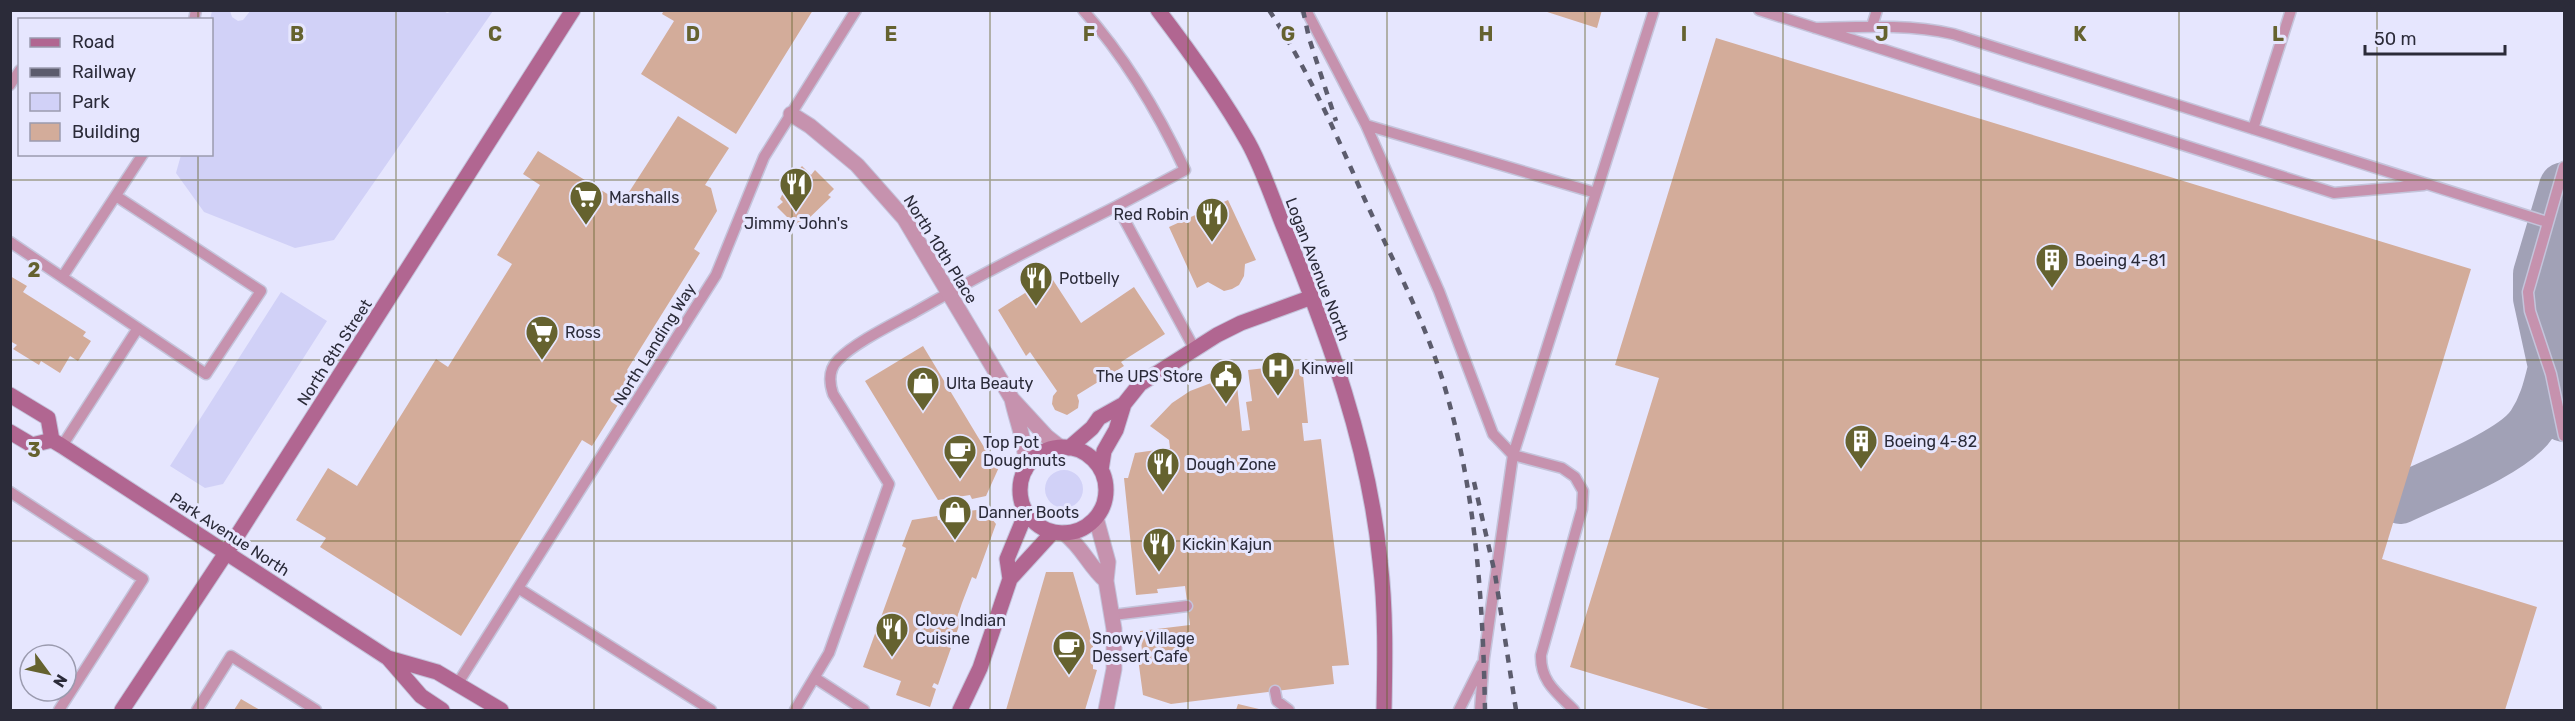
<svg xmlns="http://www.w3.org/2000/svg" width="2575" height="721" font-family="Rubik,sans-serif">
<style>
.green{fill:#d1d1f7}
.lines{fill:none;stroke-linecap:round;stroke-linejoin:round}
.taxiway{stroke:#a1a1b6;stroke-width:50}
.building{fill:#d3ac9a}
.lane-casing{stroke:#c4c4db;stroke-width:13}
.street-casing{stroke:#c4c4db;stroke-width:17}
.secondary-casing{stroke:#c4c4db;stroke-width:17}
.lane{stroke:#c692ae;stroke-width:10}
.street{stroke:#c692ae;stroke-width:15}
.secondary{stroke:#b16691;stroke-width:15}
.rail{stroke:#5c5c6d;stroke-width:4.5;stroke-dasharray:8 8;stroke-linecap:butt}
.grid{fill:none;stroke:#65622f;stroke-width:1.5;stroke-opacity:0.55}
.labels{text-anchor:middle;stroke-width:6;stroke-linejoin:round;paint-order:stroke}
.poi-label{font-size:16px;fill:#2b2b39;stroke:#e6e6fe;text-anchor:start}
.street-label{font-size:16px;fill:#2b2b39;stroke:#e6e6fe}
.grid-label{font-size:20px;text-anchor:middle;font-weight:bold;fill:#65622f;stroke:#e6e6fe;stroke-width:6;stroke-linejoin:round;paint-order:stroke}
</style>
<rect width="100%" height="100%" fill="#e6e6fe"/>
<!-- green -->
<path class="green" d="M251,10H442L447,13L453,11H493L334,240L295,248L204,212L176,173L181,155L212,154L210,19L212,11H230L232,17L238,21L243,20Z
M281,292L327,321L223,484L205,488L170,466Z
M1045 489a19 19 0 1 1 38 0a19 19 0 1 1-38 0Z"/>
<g class="lines">
<!-- taxiway -->
<path class="taxiway" d="M2564,417L2538,298V274L2564,187
M2400,499C2433,483 2513,453 2532,424C2544,406 2548,388 2553,368"/>
</g>
<!-- building -->
<path class="building" d="M664,10H813L736,134L641,74L674,21L662,14Z
M1541,10H1602L1597,28Z
M1716,38L2471,269L2382,559L2537,607L2505,710H1712L1570,667L1659,378L1615,365Z
M678,116L729,148L705,185L711,188L717,211L694,249L700,253L627,370L636,376L592,446L582,440L461,636L320,547L326,538L296,520L328,468L357,486L436,359L448,367L512,264L497,255L540,185L523,174L538,151L622,203Z
M802,166L811,175L815,170L834,189L828,195L831,197L804,223L802,220L796,226L777,207L783,202L780,199L789,181Z
M1228,200L1256,260L1245,264L1244,276L1239,285L1232,289L1224,291L1208,282L1197,288L1169,227Z
M10,276L27,286L23,292L86,332L83,336L91,341L78,361L70,356L60,373L41,361L39,365L13,349L17,345L10,341Z
M1053,280L1081,323L1134,287L1165,334L1121,362L1124,366L1077,395L1079,401L1078,408L1067,415L1055,410L1052,404L1053,396L1057,391L1030,352L1026,356L998,310L1036,286L1039,290Z
M923,346L987,452L993,453L1000,465L986,496L972,499L970,495L938,500L865,381Z
M1292,365L1293,370L1299,369L1300,376L1303,375L1308,423H1302L1304,441L1321,439L1349,665L1332,666L1334,684L1171,704L1143,695L1137,651H1142L1140,631L1190,625L1185,586L1157,589L1158,593L1136,595L1124,478H1128L1135,453L1170,448L1169,440L1150,426L1172,403L1190,391L1211,383V379L1236,376L1242,431L1250,430L1246,402L1252,401L1248,370Z
M984,509L996,524L976,579L972,577L962,603L957,618L961,620L953,643L949,641L947,647L951,648L938,685L934,683L932,687L936,689L930,707L896,695L901,681L863,667L906,548L902,546L912,520L937,516L938,520L962,517L961,512Z
M1046,572H1073L1093,641V669L1097,670L1085,710H1006Z
M241,699L260,710H234Z
M1238,704L1259,709V710H1236Z"/>
<g class="lines">
<!-- lane casing -->
<g class="lane-casing">
<path id="lane" d="M1083,10C1126,58 1158,112 1185,170L1117,206
M1306,10L1366,125L1439,291L1493,434L1513,455L1562,468L1575,477L1583,491L1582,509L1541,655C1540,681 1557,693 1574,710
M1759,10L2334,193L2424,185
M194,20L196,10
M1872,26L1877,10
M1815,28C1861,27 1908,24 1953,34L2547,222
M10,85L20,70
M1366,125L1596,193
M2253,129L2291,10
M2564,167L2528,292L2530,311L2551,374L2564,436
M10,242L206,374L261,291L116,196
M63,276L143,154
M62,446L138,328
M10,492L143,579L59,710
M518,588L711,710
M1113,615L1187,606
M815,678L864,710
M458,683L716,275L764,157L856,10
M1275,691L1277,701L1289,710
M197,710L231,656L316,710
M795,710L829,653L889,484L833,394C829,382 828,370 838,360C854,343 893,324 915,312C981,274 1049,240 1117,206L1194,348
M1459,710L1482,664
M1480,710L1484,658L1513,455L1654,10"/>
</g>
<!-- street casing -->
<g class="street-casing">
<path id="street" d="M791,114L810,126L857,165L904,218L1012,399L1047,437L1061,448
M1012,399C1017,423 1028,446 1025,470
M1096,518L1108,562L1106,581L1114,629V669L1106,710
M1064,533C1084,549 1088,565 1106,581"/>
</g>
<!-- secondary casing -->
<g class="secondary-casing">
<path id="secondary" d="M1158,10C1190,52 1222,96 1248,142C1263,169 1273,201 1285,230C1328,335 1369,447 1380,561C1386,610 1385,661 1384,710
M10,395L48,418L52,440
M10,432L32,445L52,440L62,446L388,658L421,696L442,710
M1020 490a43 43 0 1 1 86 0a43 43 0 1 1-86 0Z
M1069,448L1092,428L1099,418L1124,404
M1101,470L1104,451L1116,430L1124,404L1140,384L1217,335L1241,323L1312,297
M1010,579L1053,532
M388,658L437,672L501,710
M122,710L226,553L573,10
M960,710L980,668L1010,579L1007,559L1026,513"/>
</g>
<!-- lane -->
<use href="#lane" class="lane"/>
<!-- street -->
<use href="#street" class="street"/>
<!-- secondary -->
<use href="#secondary" class="secondary"/>
<!-- rail -->
<path class="rail" d="M1269,10C1308,69 1337,136 1365,200C1393,261 1426,323 1445,388C1476,493 1483,602 1485,710
M1303,10L1309,38L1336,121
M1474,482L1495,574L1516,710"/>
</g>
<!-- grid -->
<path class="grid" d="M198,10V20M396,10V710M594,10V710M792,10V710M990,10V710M1188,10V710M1387,10V710M1585,10V710M1783,10V710M1981,10V710M2179,10V710M2377,10V710M198,154V710M10,180H2564M10,360H2564M10,541H2564"/>
<!-- icons -->
<defs>
<g id="restaurant-pin" transform="scale(1.725)"><path d="M0 17L-7.5 6A9.5 9.5 0 1 1 7.5 6Z" fill="#65622f" stroke="#e6e6fe"/><path d="M-5-6h1v4h1v-4h1v4h1v-4h1v5L-1.5 .5V6h-2V.5L-5-1ZM5-6V6H3V1.5H1.5Q1.5-4 5-6Z" fill="#fff"/></g>
<g id="supermarket-pin" transform="scale(1.725)"><path d="M0 17L-7.5 6A9.5 9.5 0 1 1 7.5 6Z" fill="#65622f" stroke="#e6e6fe"/><path d="M-6-5.5h2.5l.6 2H6L4.5 2H-2.5L-4.4-4H-6ZM-1.5 3.2a1.3 1.3 0 1 0 .1 0ZM3 3.2a1.3 1.3 0 1 0 .1 0Z" fill="#fff"/></g>
<g id="building-pin" transform="scale(1.725)"><path d="M0 17L-7.5 6A9.5 9.5 0 1 1 7.5 6Z" fill="#65622f" stroke="#e6e6fe"/><path d="M-4-6H4V6H1V3H-1V6H-4ZM-2.5-4.3h1.7v1.8h-1.7ZM.8-4.3h1.7v1.8H.8ZM-2.5-1h1.7V.8h-1.7ZM.8-1h1.7V.8H.8Z" fill="#fff"/></g>
<g id="hospital-pin" transform="scale(1.725)"><path d="M0 17L-7.5 6A9.5 9.5 0 1 1 7.5 6Z" fill="#65622f" stroke="#e6e6fe"/><path d="M-5-5h3v3.5h4V-5h3V5h-3V1.5h-4V5h-3Z" fill="#fff"/></g>
<g id="civic-pin" transform="scale(1.725)"><path d="M0 17L-7.5 6A9.5 9.5 0 1 1 7.5 6Z" fill="#65622f" stroke="#e6e6fe"/><path d="M-.6-6.5H3V-4.5H.6V-3L4-1V1h2V6H-6V1h2V-1L-.6-3ZM-1.2 2.5V6h2.4V2.5Z" fill="#fff"/></g>
<g id="shop-pin" transform="scale(1.725)"><path d="M0 17L-7.5 6A9.5 9.5 0 1 1 7.5 6Z" fill="#65622f" stroke="#e6e6fe"/><path d="M-5-2.5h2.3a2.7 3.5 0 0 1 5.4 0H5L5.5 6h-11ZM-1.5-2.5h3a1.5 2.3 0 0 0-3 0Z" fill="#fff"/></g>
<g id="cafe-pin" transform="scale(1.725)"><path d="M0 17L-7.5 6A9.5 9.5 0 1 1 7.5 6Z" fill="#65622f" stroke="#e6e6fe"/><path d="M-5.5-4.5H6V0H3Q3 3.5 0 3.5H-2.5Q-5.5 3.5-5.5 0ZM3-3.2v2h1.7v-2ZM-6 4.5H4V6H-6Z" fill="#fff"/></g>
</defs>
<g fill-rule="evenodd">
<use href="#restaurant-pin" x="796" y="184"/>
<use href="#supermarket-pin" x="586" y="197"/>
<use href="#restaurant-pin" x="1212" y="214"/>
<use href="#building-pin" x="2052" y="260"/>
<use href="#restaurant-pin" x="1036" y="278"/>
<use href="#supermarket-pin" x="542" y="332"/>
<use href="#hospital-pin" x="1278" y="368"/>
<use href="#civic-pin" x="1226" y="376"/>
<use href="#shop-pin" x="923" y="383"/>
<use href="#building-pin" x="1861" y="441"/>
<use href="#cafe-pin" x="960" y="451"/>
<use href="#restaurant-pin" x="1163" y="464"/>
<use href="#shop-pin" x="955" y="512"/>
<use href="#restaurant-pin" x="1159" y="544"/>
<use href="#restaurant-pin" x="892" y="629"/>
<use href="#cafe-pin" x="1069" y="647"/>
</g>
<g class="labels">
<!-- poi labels -->
<g class="poi-label">
<text x="609" y="203">Marshalls</text>
<text x="1189" y="220" text-anchor="end">Red Robin</text>
<text x="796" y="229" text-anchor="middle">Jimmy John's</text>
<text x="2075" y="266">Boeing 4-81</text>
<text x="1059" y="284">Potbelly</text>
<text x="565" y="338">Ross</text>
<text x="1301" y="374">Kinwell</text>
<text x="1203" y="382" text-anchor="end">The UPS Store</text>
<text x="946" y="389">Ulta Beauty</text>
<text x="1884" y="447">Boeing 4-82</text>
<text x="983" y="448">Top Pot<tspan x="983" dy="18">Doughnuts</tspan></text>
<text x="1186" y="470">Dough Zone</text>
<text x="978" y="518">Danner Boots</text>
<text x="1182" y="550">Kickin Kajun</text>
<text x="915" y="626">Clove Indian<tspan x="915" dy="18">Cuisine</tspan></text>
<text x="1092" y="644">Snowy Village<tspan x="1092" dy="18">Dessert Cafe</tspan></text>
</g>
<!-- street labels -->
<g class="street-label">
<text transform="translate(941 249) rotate(58)" y="6">North 10th Place</text>
<text transform="translate(1318 269) rotate(69)" y="6">Logan Avenue North</text>
<text transform="translate(654 344) rotate(-58)" y="6">North Landing Way</text>
<text transform="translate(334 352) rotate(-57)" y="6">North 8th Street</text>
<text transform="translate(230 534) rotate(33)" y="6">Park Avenue North</text>
</g>
</g>
<g class="grid-label">
<text x="297" y="41">B</text>
<text x="495" y="41">C</text>
<text x="693" y="41">D</text>
<text x="891" y="41">E</text>
<text x="1089" y="41">F</text>
<text x="1288" y="41">G</text>
<text x="1486" y="41">H</text>
<text x="1684" y="41">I</text>
<text x="1882" y="41">J</text>
<text x="2080" y="41">K</text>
<text x="2278" y="41">L</text>
<text x="34" y="277">2</text>
<text x="34" y="457">3</text>
</g>
<!-- border -->
<rect width="2575" height="721" fill="none" stroke="#2b2b39" stroke-width="24"/>
<!-- legend -->
<rect x="18" y="18" width="195" height="138" fill="#e6e6fe" stroke="#9b9baf" stroke-width="1.5"/>
<rect x="30" y="38" width="30" height="9" fill="#b16691" stroke="#9b9baf" stroke-width="1.5"/>
<text x="72" y="48" font-size="18" fill="#2b2b39">Road</text>
<rect x="30" y="68" width="30" height="9" fill="#5c5c6d" stroke="#9b9baf" stroke-width="1.5"/>
<text x="72" y="78" font-size="18" fill="#2b2b39">Railway</text>
<rect x="30" y="93" width="30" height="18" fill="#d1d1f7" stroke="#9b9baf" stroke-width="1.5"/>
<text x="72" y="108" font-size="18" fill="#2b2b39">Park</text>
<rect x="30" y="123" width="30" height="18" fill="#d3ac9a" stroke="#9b9baf" stroke-width="1.5"/>
<text x="72" y="138" font-size="18" fill="#2b2b39">Building</text>
<!-- north arrow -->
<g transform="translate(48 673) rotate(123)"><circle r="28" fill="#e6e6fe" stroke="#9b9baf" stroke-width="1.5"/>
<path d="M0-4.5L10 22L0 15L-10 22Z" fill="#65622f"/>
<text y="-9" font-size="16" font-weight="bold" text-anchor="middle" fill="#2b2b39">N</text>
</g>
<!-- scale -->
<path d="M2365 45v9h140v-9" fill="none" stroke="#2b2b39" stroke-width="3"/>
<text x="2374" y="45" font-size="18" fill="#2b2b39" stroke="#e6e6fe" stroke-width="4.5" paint-order="stroke">50 m</text>
</svg>
